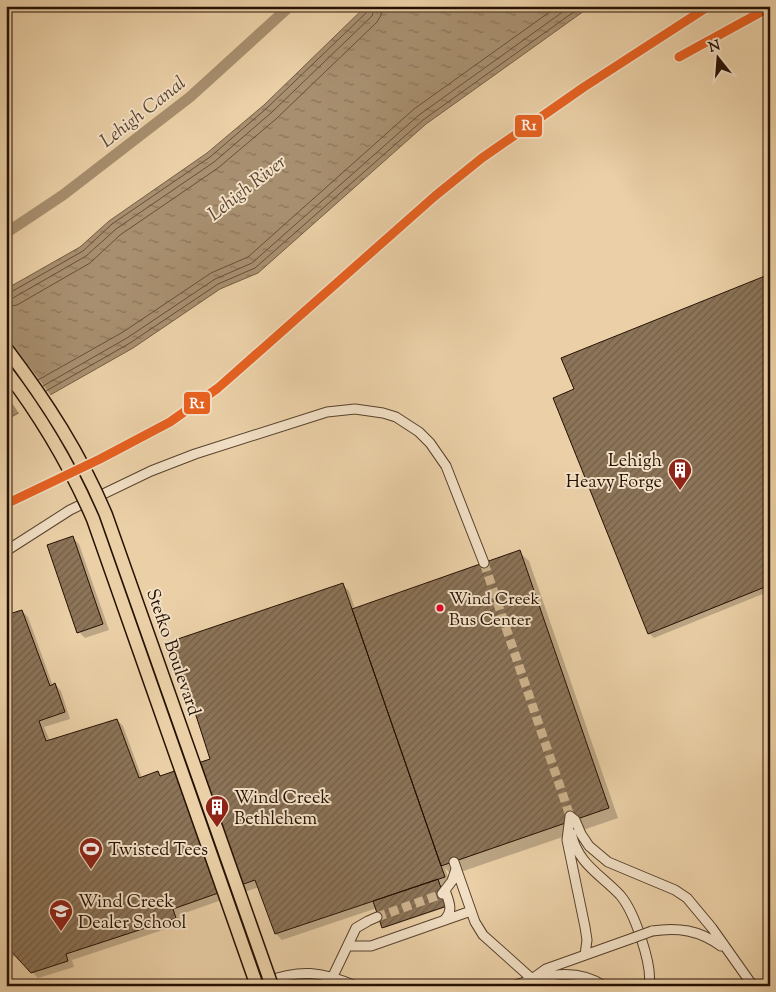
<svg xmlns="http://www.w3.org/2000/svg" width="776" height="992" font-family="'Sorts Mill Goudy',serif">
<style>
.water{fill:url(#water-ripples);stroke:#745d44}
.pier{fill:#ebd0a7}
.shadow{fill:#0003}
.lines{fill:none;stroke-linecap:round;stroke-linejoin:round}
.shore{stroke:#675039;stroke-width:1}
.canal{stroke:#a88f6f;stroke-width:11}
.building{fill:url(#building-hatch);stroke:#261103}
.street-tunnel{stroke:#cdb38e;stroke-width:9;stroke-dasharray:9 4.5;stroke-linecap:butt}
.street-casing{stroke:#57412c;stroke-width:11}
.street{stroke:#f2e0c6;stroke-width:9}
.street-bridge-casing{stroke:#57412c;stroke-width:11;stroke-linecap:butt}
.primary-bridge-casing{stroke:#261103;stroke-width:15;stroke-linecap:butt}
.street-bridge{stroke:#f2e0c6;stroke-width:9}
.primary-bridge{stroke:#ebd0a7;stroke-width:12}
.rail-1-casing{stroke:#f2e0c6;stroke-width:12}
.rail-1{stroke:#e86120;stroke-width:9}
.bus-dot{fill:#e4002b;stroke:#f2e0c6;stroke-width:2}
.labels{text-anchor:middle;stroke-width:4;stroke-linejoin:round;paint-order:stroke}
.bus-label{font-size:17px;fill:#261103;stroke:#f2e0c6;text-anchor:start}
.poi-label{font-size:18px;fill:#261103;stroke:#f2e0c6;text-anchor:start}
.street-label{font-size:18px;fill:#261103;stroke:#f2e0c6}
.water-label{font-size:19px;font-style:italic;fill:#5a432e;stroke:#f2e0c6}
.line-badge{stroke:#f2e0c6;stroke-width:2}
.badge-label{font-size:14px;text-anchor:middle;font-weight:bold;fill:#fff}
</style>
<defs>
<pattern id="water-ripples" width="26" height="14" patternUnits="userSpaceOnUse" patternTransform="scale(1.25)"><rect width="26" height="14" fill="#a88f6f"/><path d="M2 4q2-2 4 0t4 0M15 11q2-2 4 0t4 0" fill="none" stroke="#897359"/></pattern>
<pattern id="building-hatch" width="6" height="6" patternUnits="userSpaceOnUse" patternTransform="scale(1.25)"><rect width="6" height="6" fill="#8c7458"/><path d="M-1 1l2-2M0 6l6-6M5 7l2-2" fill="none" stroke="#725e47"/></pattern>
</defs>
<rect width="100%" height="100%" fill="#ebd0a7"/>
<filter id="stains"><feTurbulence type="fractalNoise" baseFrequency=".004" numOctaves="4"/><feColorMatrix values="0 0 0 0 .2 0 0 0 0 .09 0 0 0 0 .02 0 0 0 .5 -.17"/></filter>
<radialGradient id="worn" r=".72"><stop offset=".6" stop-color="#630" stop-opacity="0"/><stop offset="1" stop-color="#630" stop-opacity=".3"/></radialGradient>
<!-- water -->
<path class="water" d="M366,6H591L426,124L258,273L220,289L133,348L6,420V289L80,247L109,221L207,153L264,105Z"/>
<!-- pier -->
<path class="pier" d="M6,335L52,397L20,415L6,394Z"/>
<!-- shadow -->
<path class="shadow" d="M770,275V591L654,638L649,633L576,390Z
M73,538L79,544L109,630L85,638L79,632Z
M519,552L529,561L618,818L452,875L445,868L450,883L441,887L447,907L384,928L377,908L282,940L276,934L259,887L179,915L181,924L72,960L74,967L38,978L16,955L6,962V617L22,611L28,617L53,686L55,684L61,691L70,719L44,727L50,741L117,720L123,726L142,778L158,773L162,777L212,760L343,585L349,591L355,609Z"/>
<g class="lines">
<!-- shore -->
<path class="shore" d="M6,293L11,292L83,251L112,224L210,157L267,108L367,12L369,6
M6,299L13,298L86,256L116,229L214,162L271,113L372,16L375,6
M6,307L17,305L90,263L120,235L218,168L276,119L377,22L381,15L383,6
M38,380L123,332L211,273L248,257L414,109L558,6
M43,386L127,338L215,279L252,263L419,115L571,6
M46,391L130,343L218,284L255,268L423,120L582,6"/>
<!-- canal -->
<path class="canal" d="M6,233L63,195L190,97L290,6"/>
</g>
<!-- building -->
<path class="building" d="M770,274V585L648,634L553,398L574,389L561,358Z
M73,536L103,624L77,633L47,545Z
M520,550L609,808L441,866L352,609Z
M343,583L445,877L275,934L255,880L173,909L176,918L66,954L68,961L31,973L9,949L6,951V615L22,610L50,686L55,683L65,712L39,721L46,741L117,719L139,778L158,771L160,776L210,759L172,641Z
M438,879L447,906L382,928L373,901Z"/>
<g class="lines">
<!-- street-tunnel -->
<path class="street-tunnel" d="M484,563L570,816
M377,917L442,894"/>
<!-- street casing -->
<g class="street-casing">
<path id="street" d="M6,551L70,510L151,471L195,454L327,412L355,409L383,413L396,417L419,432L430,443L446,466L484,563
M571,833C578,864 600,874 620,895C634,911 653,965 649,986
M454,862L475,922L483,935L540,986
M442,894L452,881L456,869
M444,920C453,912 450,904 446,893
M652,931C678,927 699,930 721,946
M348,946H371L471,911
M585,955L587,940L585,927L567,840L570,816L575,820L581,834L589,846L608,862L675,890L687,898L712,928L753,986
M333,976L356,928L368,921L377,917
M532,979L546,969L633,938
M264,982C301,969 320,971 356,986
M513,986C543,975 576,967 604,986"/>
</g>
<!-- street -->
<use href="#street" class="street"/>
<!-- street-bridge casing -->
<g class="street-bridge-casing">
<path id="street-bridge" d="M633,938L652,931"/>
</g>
<!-- primary-bridge casing -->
<g class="primary-bridge-casing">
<path id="primary-bridge" d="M6,348C46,401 80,453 106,515L272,986
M6,371C41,417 70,466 93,519L257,986"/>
</g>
<!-- street-bridge -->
<use href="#street-bridge" class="street-bridge"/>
<!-- primary-bridge -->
<use href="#primary-bridge" class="primary-bridge"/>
<!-- rail-1 casing -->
<g class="rail-1-casing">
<path id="rail-1" d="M679,57L770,7
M6,504L100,459L170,422L218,388L435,196L482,158L584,87L709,6"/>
</g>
<!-- rail-1 -->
<use href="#rail-1" class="rail-1"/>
</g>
<!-- icons -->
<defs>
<g id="building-pin" transform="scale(1.25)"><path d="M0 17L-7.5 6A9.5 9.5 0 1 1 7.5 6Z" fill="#8f2418" stroke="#f2e0c6"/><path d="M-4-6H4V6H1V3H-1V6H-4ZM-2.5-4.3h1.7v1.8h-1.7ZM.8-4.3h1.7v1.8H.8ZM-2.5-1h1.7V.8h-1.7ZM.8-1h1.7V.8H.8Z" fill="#fff"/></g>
<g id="stadium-pin" transform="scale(1.25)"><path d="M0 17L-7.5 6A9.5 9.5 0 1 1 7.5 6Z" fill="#8f2418" stroke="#f2e0c6"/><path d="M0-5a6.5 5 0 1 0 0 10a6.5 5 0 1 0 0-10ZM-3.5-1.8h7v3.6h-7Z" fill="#fff"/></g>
<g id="school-pin" transform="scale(1.25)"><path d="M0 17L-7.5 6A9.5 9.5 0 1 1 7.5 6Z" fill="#8f2418" stroke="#f2e0c6"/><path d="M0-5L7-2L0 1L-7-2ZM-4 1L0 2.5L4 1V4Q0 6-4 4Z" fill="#fff"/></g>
</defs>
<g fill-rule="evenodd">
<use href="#building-pin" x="680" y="470"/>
<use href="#building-pin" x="217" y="807"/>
<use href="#stadium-pin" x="91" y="849"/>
<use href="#school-pin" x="61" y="911"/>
</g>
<!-- markers -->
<circle class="bus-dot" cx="440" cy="608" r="4.5"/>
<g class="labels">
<!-- bus labels -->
<g class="bus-label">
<text x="449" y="604">Wind Creek<tspan x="449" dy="21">Bus Center</tspan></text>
</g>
<!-- poi labels -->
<g class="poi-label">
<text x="662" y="466" text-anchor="end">Lehigh<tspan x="662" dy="21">Heavy Forge</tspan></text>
<text x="234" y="803">Wind Creek<tspan x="234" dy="21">Bethlehem</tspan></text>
<text x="108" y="855">Twisted Tees</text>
<text x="78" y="907">Wind Creek<tspan x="78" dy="21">Dealer School</tspan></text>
</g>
<!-- street labels -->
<g class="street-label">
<text transform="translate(174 652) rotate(71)" y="6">Stefko Boulevard</text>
</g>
<!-- water labels -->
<g class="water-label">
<text transform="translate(142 111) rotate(-38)" y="7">Lehigh Canal</text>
<text transform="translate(246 187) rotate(-38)" y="7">Lehigh River</text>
</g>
</g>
<g class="line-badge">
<rect x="514" y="114" width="29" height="24" rx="5" fill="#e86120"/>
<rect x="183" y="391" width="28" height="24" rx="5" fill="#e86120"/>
</g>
<g class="badge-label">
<text x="529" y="130">R1</text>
<text x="197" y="408">R1</text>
</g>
<!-- margin -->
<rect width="776" height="992" fill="none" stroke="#ebd0a7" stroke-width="25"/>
<rect x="8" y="8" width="761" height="977" fill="none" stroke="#261103" stroke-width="2.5"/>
<rect x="12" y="12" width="751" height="967" fill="none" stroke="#261103"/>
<!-- north arrow -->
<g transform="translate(718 58) rotate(343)" stroke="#f2e0c6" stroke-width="4" paint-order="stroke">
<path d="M0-4L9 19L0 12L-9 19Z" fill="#261103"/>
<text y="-8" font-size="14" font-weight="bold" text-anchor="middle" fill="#261103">N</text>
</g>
<rect width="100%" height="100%" filter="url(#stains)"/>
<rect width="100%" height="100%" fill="url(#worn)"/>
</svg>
